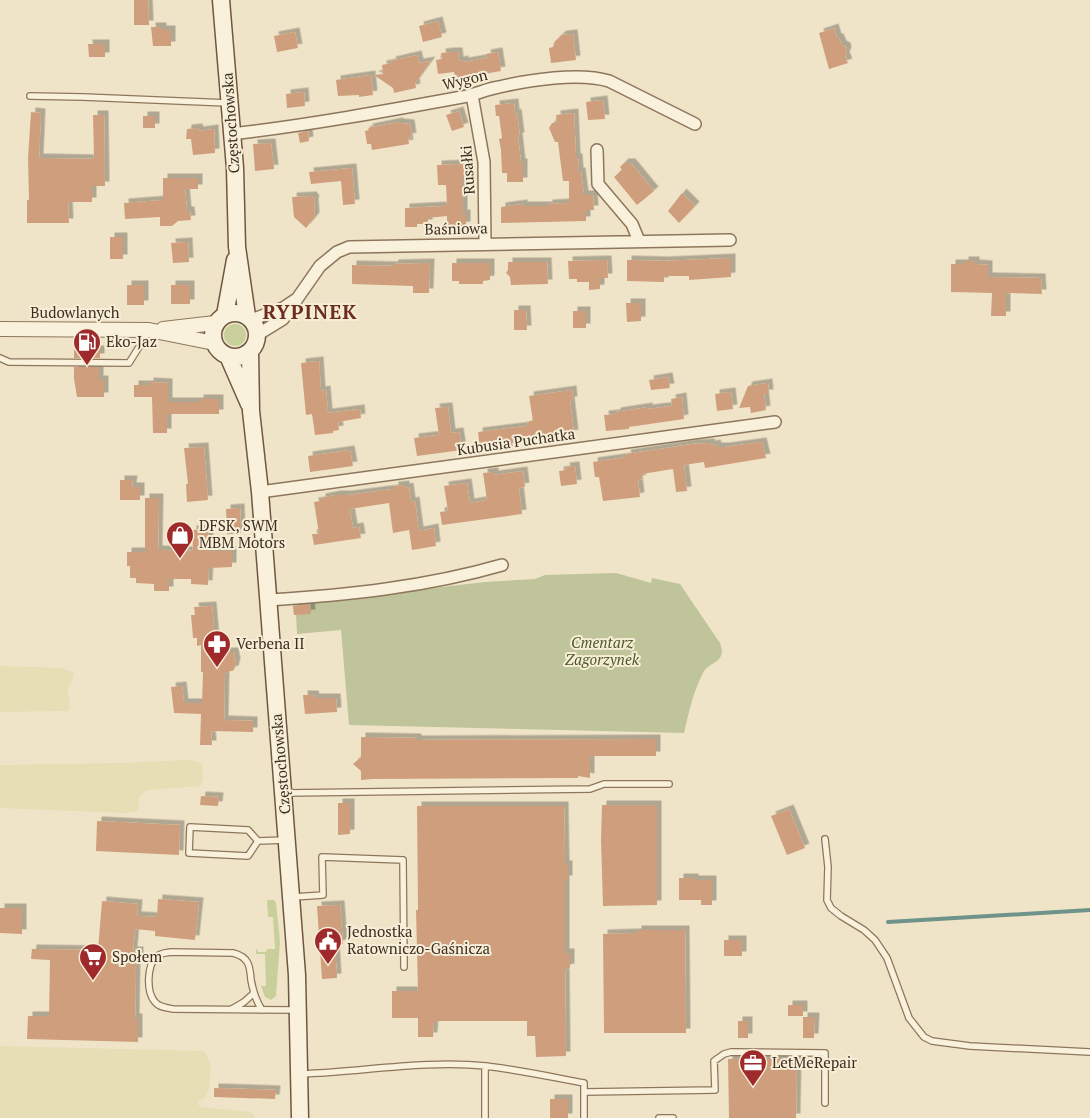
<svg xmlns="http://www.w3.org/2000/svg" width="1090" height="1118" font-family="'PT Serif',serif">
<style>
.farmland{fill:#e6deb5}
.green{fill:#c9cf9b}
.cemetery{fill:#bfc49a}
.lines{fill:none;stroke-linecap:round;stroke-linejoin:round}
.stream{stroke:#6f938a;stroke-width:4}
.building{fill:#cf9f7d;filter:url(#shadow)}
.service-casing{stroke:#8d765c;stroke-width:8}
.minor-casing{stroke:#8d765c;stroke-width:14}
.tertiary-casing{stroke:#8d765c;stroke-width:16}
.secondary-casing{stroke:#6f573f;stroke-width:19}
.service{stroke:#faf1dc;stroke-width:5.5}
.minor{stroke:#faf1dc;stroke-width:11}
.tertiary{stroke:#faf1dc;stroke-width:14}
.secondary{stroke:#faf1dc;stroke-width:16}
.labels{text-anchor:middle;stroke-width:4;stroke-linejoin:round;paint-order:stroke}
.street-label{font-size:15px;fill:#3d2e20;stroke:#f7eed8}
.poi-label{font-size:15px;fill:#3d2e20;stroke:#f7eed8;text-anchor:start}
.park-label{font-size:15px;font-style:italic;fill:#4d5a26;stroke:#f7eed8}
.district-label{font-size:20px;font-weight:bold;letter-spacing:1px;fill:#6b2e1e;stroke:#f7eed8}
</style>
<defs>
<filter id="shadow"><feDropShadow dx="4.5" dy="-4.5" stdDeviation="0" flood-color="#0004"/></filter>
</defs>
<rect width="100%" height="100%" fill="#f0e4c8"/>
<!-- farmland -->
<path class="farmland" d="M0,666L61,668L73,672L74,675L68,690L70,708L68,711L0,712Z
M187,760L197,761L202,764L203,780L200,786L147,790L139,797V809L134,812L123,813L0,808V765L123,763Z
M0,1046L203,1051L207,1056L211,1065L209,1090L204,1098L199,1101L198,1105L201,1107L250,1112L254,1115L255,1118H0Z"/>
<!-- green -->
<path class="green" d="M224 335a11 11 0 1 1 22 0a11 11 0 1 1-22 0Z
M267,900H274L276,903L280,941L276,996L271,1000L265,997L261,986H266L265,954H256V948L258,952H266L267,949H275L273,917H268Z"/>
<!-- cemetery -->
<path class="cemetery" d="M616,573L651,583L652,578L680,584L720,643C728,663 709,661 703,673C693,692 689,712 684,733L349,725L341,630L297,634L296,615H294L293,604L485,582L535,579L545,575Z"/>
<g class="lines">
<!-- stream -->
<path class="stream" d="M888,922L1090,910"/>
</g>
<!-- building -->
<path class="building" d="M134,0H148L149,25H134Z
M438,21L442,37L423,42L419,26Z
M151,27H162V30H171V46H153Z
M834,28L837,38H839L842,45L846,47L847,52L845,56L848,63L829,69L819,33Z
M295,32L298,48L277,52L274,36Z
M573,34L576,60L551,63L549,48L553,47L555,41L562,35Z
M88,44H105V57H89Z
M450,52H458L459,61L464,60V62L487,58L486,54L498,52L501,71L455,79L454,72L438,74L436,60L442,59L441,53Z
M417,55L419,63L431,61L415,83L416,88L394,93L393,88L374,75L383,74L382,65L392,63L391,61Z
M371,75L373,95L359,97V95L338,96L336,80Z
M304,92L305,106L287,108L286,94Z
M603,100L605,119L588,120L586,102Z
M514,103L515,114L517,113L520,137H518L521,163H523V182H507V173H502L501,150L499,139L502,138L499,116H496L495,105Z
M459,111L464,127L452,131L446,115Z
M31,112L41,113L39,158L94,159L93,115H104L105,186H92V202H68L69,223H27V200H29L28,158Z
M574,113L576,158H578L579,172H581L584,195H593L594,210H586V221L501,223V207L523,204V206H548V204L569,203V181H563L558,142H555L549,128L552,123H557L556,115Z
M143,116H155V128H143Z
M398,122L399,123L410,124L412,137L408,138L409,144L372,150L371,144H367L365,131L369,130L368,128Z
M198,128L199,131L214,129L215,153L193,155L191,139H186L187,129Z
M308,131L309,141L300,143L298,133Z
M271,143L274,169L255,171L253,144Z
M624,163H631L654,191L637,205L614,177L622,170L620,167Z
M465,164L466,175H463V214H466V226L447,227V216L428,218V224H417V227H405V208L445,206V204H447L446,185H438L437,165Z
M352,168L355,204L343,205L341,181L311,184L309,172Z
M163,178H198V189H185L187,211H190L191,220L178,221L172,226H160V217L125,219L124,203L163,200Z
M682,193L695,206L679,223L668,211Z
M312,196L315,200L314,203L315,217L306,228L294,217L292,197Z
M110,237H123V259H110Z
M188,242L189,262L173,263L171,243Z
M731,258V277L689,280V276H664V282L627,281V260L664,261Z
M607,260L608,278H600V289L589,290V282H577V279H569L568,261Z
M964,261H975V264L988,265V277L1041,278L1042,294L1006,293V316H991L992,293L951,292V264H964Z
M508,262H547L548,284L511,285L510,277L506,273L508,270Z
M430,263L429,293H413V286L352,284V265L394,266V264Z
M452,263H490V280L483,281V284H459V281H452Z
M127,285H144V305H127Z
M171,285H190V304H171Z
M626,303H641V321L627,322Z
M514,310H526L527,330H514Z
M573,311H586V328H573Z
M74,350H100V358H74Z
M319,361L321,391L326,390L328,413L360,409L361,418L338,422L339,430L333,431V433L315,435L312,414L306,415L301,363Z
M74,367H99V380H104V397H77L74,379Z
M668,377L670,388L651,390L649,380Z
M149,382L168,383V402H199V399H219V414H167V433H153L152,397H134V385H149Z
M768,383L769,394H764L766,410L751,413L750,407L739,408L748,386Z
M572,390L573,401H570L574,434L512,443L513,446L480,450L478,432L527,426L529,421H533L529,396Z
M731,392L733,409L717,411L715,394Z
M682,397L684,419L629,427V429L606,431L604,415L616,414V412L648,407V409L672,406L671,399Z
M448,407L451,433L459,432L462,450L417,456L414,438L439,435L435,408Z
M762,442L766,458L705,468L704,462L684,465L687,491L676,492L673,469L642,474V479L638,480L640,497L603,501L599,477H595L593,462L627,457L626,454L692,444L710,443L711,445L716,444L717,447H725Z
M204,447L208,500L187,502L186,484H188L184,448Z
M350,450L353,466L310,472L308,456Z
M575,466L577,484L561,486L559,471L566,470L565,467Z
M523,471L525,487L519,488L522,514L442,525L440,512L448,511L444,486L467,483L470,503L487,500L483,473L494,472V475Z
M120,480H133L132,487H140V500H120Z
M405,485V488L409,487L411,502L415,501L419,531L434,528L436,546L412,550L409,530L393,533L389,503L350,509L353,528L359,527L361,538L314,545L312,534H319L314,502L321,501V498L336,495H348L394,489V486Z
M145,498H159L158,550L193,551L192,530L208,529L210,551H232V567L209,568L208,585L191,584V579H169V591H154V584L136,583V578H130V566H127V552H145Z
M240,508L241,533L227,534L226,509Z
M310,604L311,614L294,615L293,606Z
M212,606L216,652H234L236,663L234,670L225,673L224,720L253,721V732L211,731L212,745H200L201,714L174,713L171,687L182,686L184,703H202L203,672H201V645L197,646V638H193L191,615H195L194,607Z
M303,695H314L315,698H336L337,712L305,714Z
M361,737L417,738V740L656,739V756H590V778L578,776V778H572L373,779L361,780V771L353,764L361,757Z
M201,796L219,797L218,806L200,805Z
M338,803H350V834L338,835Z
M602,805H657V905L603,906L601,840Z
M417,806H564L565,865H568V880H565V953H570V968L565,969L566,1056L536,1057L535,1036H527V1021H434L433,1037H418V1018H392V991H418L416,910H418Z
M789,809L805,848L787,855L771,816Z
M97,821L180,825L179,855L96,851Z
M679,878H694V880H712V905H701V900H679Z
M158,899L199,902L195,940L155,936V931L135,929L133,951H139V961H136L135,1018H138V1042L27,1039L28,1016H49L50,960L31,959L32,949L98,950L102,901L138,904L137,916L157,917Z
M340,905L343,944L335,945L337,978L322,979L317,906Z
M0,908H22V934L0,933Z
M637,930H685L686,1033H604L603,934L637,933Z
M724,940H742V956H724Z
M788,1005H803V1016H788Z
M803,1017H815L814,1038H803Z
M738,1021H748V1038H738Z
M728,1059H797L796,1118H729Z
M214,1088L276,1090L275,1099L214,1097Z
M550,1099H568V1118H550Z"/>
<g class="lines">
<!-- service casing -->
<g class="service-casing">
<path id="service" d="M30,96L83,97L228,103
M0,358L9,362L129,363L149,331
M286,793L590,789L604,784H669
M825,839L828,867L827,900L831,908L841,916L864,930L875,940L887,958L909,1018L924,1037L932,1041L970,1046L1090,1052
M258,841L248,856L189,853L190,827L248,830L258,841L286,840
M294,897L323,895L322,857L403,860L404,967
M232,1009L244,1002L254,993
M262,1010C256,1001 253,991 251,980C250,966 249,957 233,953L171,952C166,953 160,953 156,957C147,966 146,992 155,1002C159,1007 166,1008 173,1009L296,1010
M485,1066V1118
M301,1074C362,1072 425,1060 486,1066C519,1070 552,1077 584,1083V1118
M584,1092L715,1090L714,1061L724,1054L731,1052L825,1053V1103
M659,1118H673"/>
</g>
<!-- minor casing -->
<g class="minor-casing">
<path id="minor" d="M472,95L484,162L485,244
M232,134C309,125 386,111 462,97C475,95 486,89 499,87C529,80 579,72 609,81L695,124
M597,150L598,184L626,217L632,224L639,241
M251,320L283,308L295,300
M257,335L283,319L320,266L337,252L349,247L730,240
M260,492L775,422
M269,600C347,595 426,587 502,565"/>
</g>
<!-- tertiary casing -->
<g class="tertiary-casing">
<path id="tertiary" d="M0,329L149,330L214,343
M163,329L215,323"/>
</g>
<!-- secondary casing -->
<g class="secondary-casing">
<path id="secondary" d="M221,0L235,168L237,247L247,316
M213 335a22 22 0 1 1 44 0a22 22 0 1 1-44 0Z
M225,315L235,260
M250,351L251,411L260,492L297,975L300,1118
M228,356L249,404"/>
</g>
<!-- service -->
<use href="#service" class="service"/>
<!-- minor -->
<use href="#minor" class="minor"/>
<!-- tertiary -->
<use href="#tertiary" class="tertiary"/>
<!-- secondary -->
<use href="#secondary" class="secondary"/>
</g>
<!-- icons -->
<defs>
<g id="fuel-pin" transform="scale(1.4375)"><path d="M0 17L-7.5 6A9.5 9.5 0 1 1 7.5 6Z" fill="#9e2a2b" stroke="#f7eed8"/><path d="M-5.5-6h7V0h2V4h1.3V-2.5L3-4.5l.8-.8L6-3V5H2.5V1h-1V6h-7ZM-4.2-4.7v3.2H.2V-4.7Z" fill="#fff"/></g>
<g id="shop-pin" transform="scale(1.4375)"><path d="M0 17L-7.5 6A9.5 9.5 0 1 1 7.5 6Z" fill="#9e2a2b" stroke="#f7eed8"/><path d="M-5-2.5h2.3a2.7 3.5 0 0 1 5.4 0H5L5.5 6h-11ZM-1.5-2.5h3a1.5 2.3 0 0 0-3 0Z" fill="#fff"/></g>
<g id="pharmacy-pin" transform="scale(1.4375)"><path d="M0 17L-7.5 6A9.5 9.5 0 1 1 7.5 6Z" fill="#9e2a2b" stroke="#f7eed8"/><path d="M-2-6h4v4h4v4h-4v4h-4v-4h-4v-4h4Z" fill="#fff"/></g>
<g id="civic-pin" transform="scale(1.4375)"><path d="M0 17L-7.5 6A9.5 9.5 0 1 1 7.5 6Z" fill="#9e2a2b" stroke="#f7eed8"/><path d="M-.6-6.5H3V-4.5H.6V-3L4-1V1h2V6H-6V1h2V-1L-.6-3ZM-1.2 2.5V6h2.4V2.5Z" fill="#fff"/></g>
<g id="supermarket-pin" transform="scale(1.4375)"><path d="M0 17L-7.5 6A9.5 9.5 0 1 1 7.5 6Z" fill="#9e2a2b" stroke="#f7eed8"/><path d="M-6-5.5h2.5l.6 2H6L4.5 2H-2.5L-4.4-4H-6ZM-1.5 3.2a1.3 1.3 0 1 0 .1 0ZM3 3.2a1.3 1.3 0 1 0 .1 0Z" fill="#fff"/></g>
<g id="office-pin" transform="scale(1.4375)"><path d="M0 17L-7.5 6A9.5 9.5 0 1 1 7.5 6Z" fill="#9e2a2b" stroke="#f7eed8"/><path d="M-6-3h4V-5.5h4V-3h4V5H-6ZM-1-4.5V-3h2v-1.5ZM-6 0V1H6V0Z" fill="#fff"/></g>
</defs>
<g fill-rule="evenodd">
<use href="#fuel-pin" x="87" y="342"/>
<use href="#shop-pin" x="180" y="535"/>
<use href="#pharmacy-pin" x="217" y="644"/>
<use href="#civic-pin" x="328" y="941"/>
<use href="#supermarket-pin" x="93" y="957"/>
<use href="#office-pin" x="753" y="1063"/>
</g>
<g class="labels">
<!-- street labels -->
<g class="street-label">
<text transform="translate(465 80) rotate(-14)" y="5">Wygon</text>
<text transform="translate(231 123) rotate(-94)" y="5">Częstochowska</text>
<text transform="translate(468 170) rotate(-94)" y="5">Rusałki</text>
<text transform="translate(456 229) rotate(-1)" y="5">Baśniowa</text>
<text x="75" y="318">Budowlanych</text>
<text transform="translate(516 442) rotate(-8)" y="5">Kubusia Puchatka</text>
<text transform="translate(281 764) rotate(-95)" y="5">Częstochowska</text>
</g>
<!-- poi labels -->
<g class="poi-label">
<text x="106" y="347">Eko-Jaz</text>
<text x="199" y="531">DFSK, SWM<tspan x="199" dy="17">MBM Motors</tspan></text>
<text x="236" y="649">Verbena II</text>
<text x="347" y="937">Jednostka<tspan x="347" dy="17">Ratowniczo-Gaśnicza</tspan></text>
<text x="112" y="962">Społem</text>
<text x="772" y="1068">LetMeRepair</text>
</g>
<!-- park labels -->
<g class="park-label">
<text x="602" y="648">Cmentarz<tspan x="602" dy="17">Zagorzynek</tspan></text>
</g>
<!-- district labels -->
<g class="district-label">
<text x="310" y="319">RYPINEK</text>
</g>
</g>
</svg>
